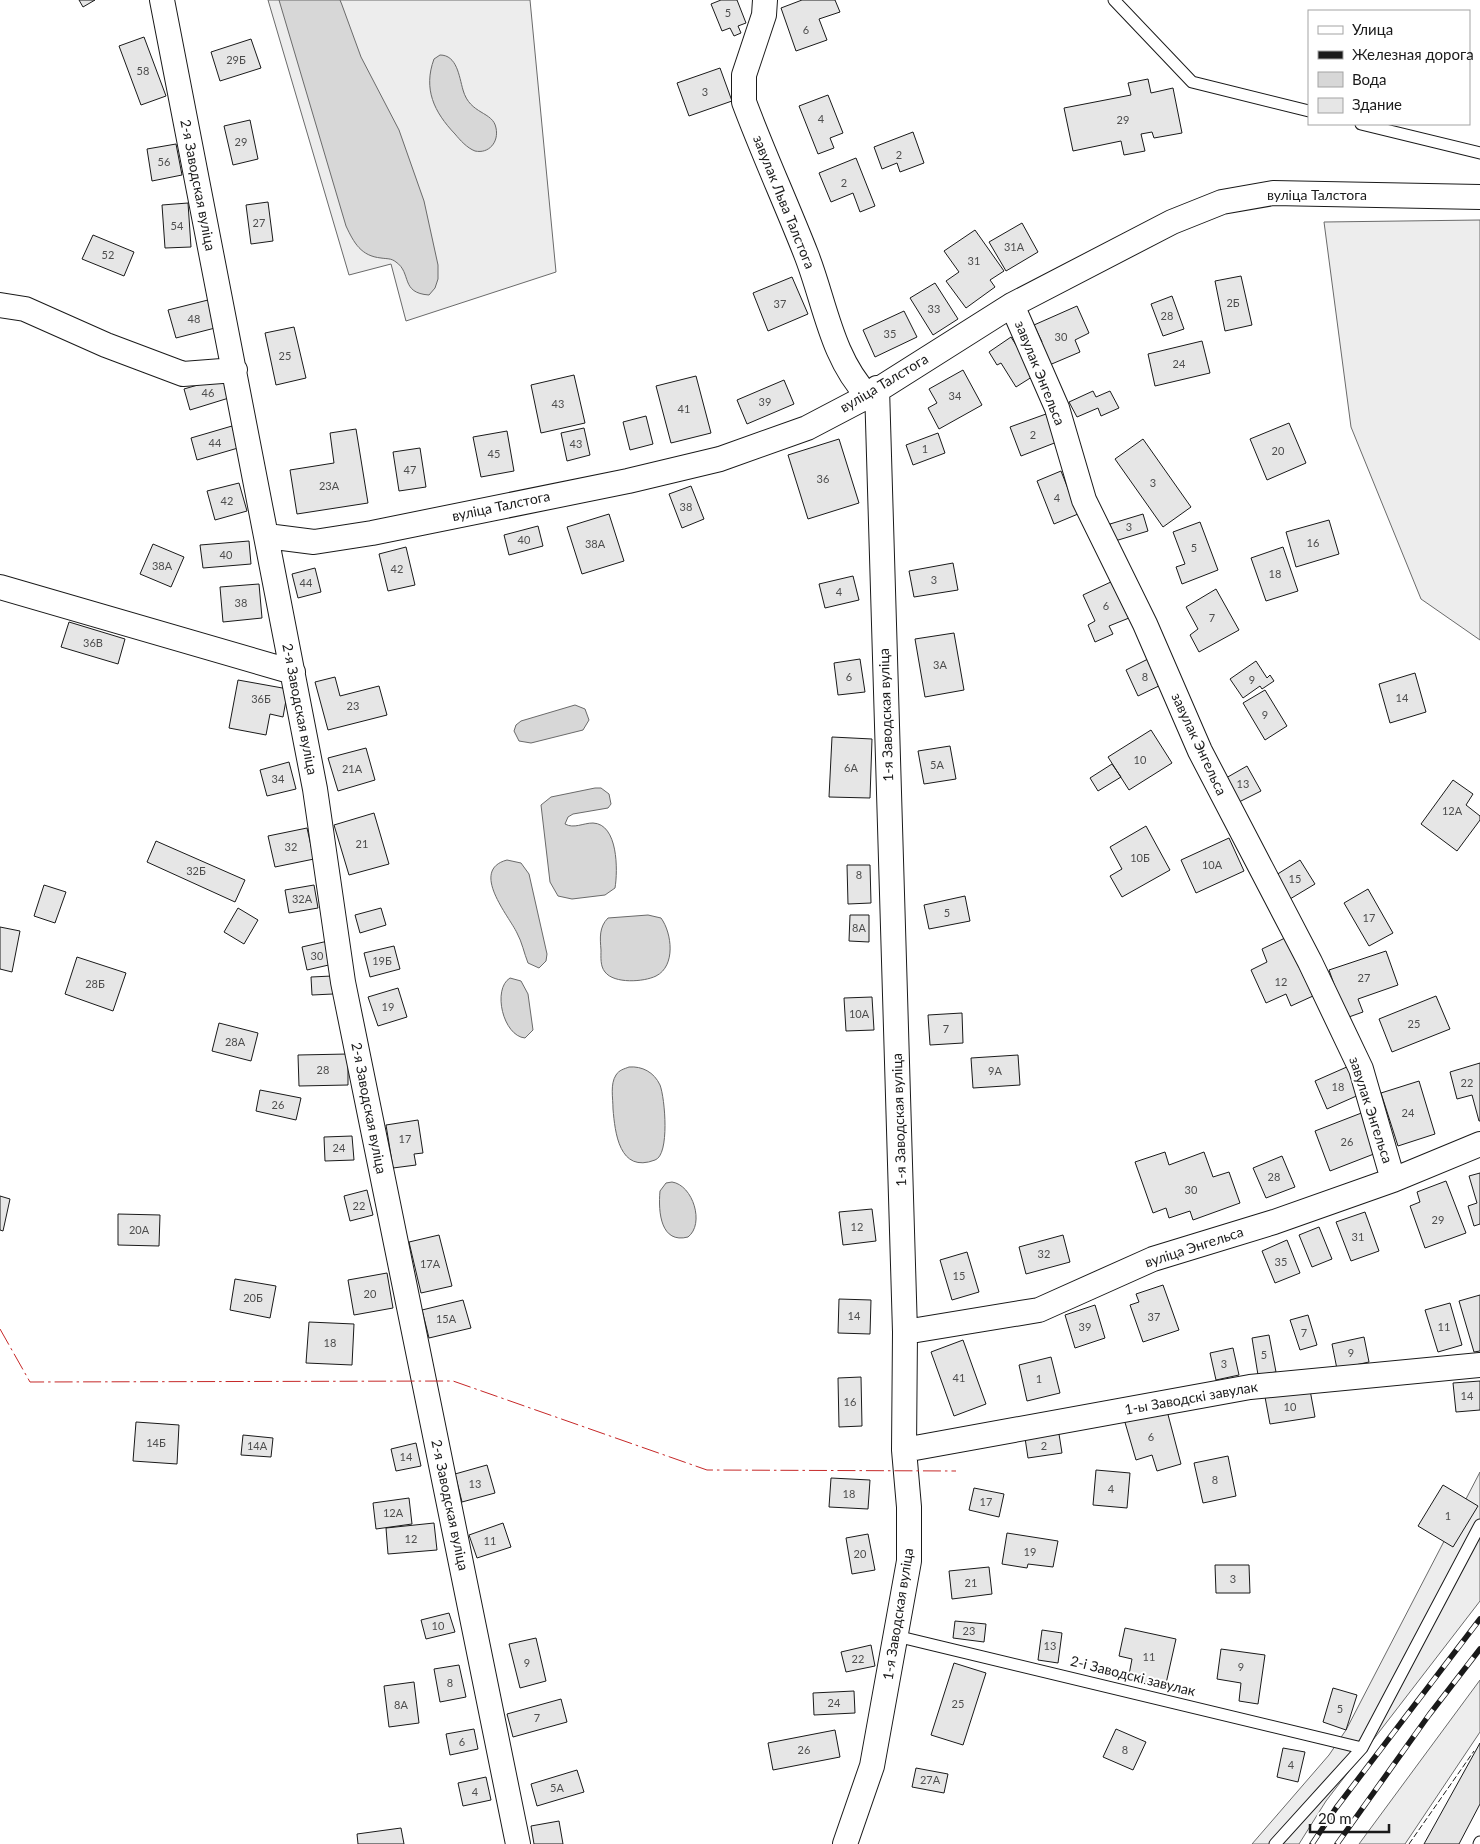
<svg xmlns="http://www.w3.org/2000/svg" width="1480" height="1844" font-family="Lato,sans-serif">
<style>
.built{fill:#ededed;stroke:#6a6a6a}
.water{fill:#d7d7d7;stroke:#6a6a6a}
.building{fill:#e6e6e6;stroke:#1a1a1a}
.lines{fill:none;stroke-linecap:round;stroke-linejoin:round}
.lane-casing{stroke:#1a1a1a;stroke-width:13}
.street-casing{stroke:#1a1a1a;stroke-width:26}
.lane{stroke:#fff;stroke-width:11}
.street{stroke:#fff;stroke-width:24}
.rail-casing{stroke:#1a1a1a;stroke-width:5.5}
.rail{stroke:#fff;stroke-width:4;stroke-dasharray:11;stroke-linecap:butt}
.fence{stroke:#1a1a1a;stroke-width:1;stroke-dasharray:6 2.5;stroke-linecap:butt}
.power{stroke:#c62828;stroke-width:1;stroke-dasharray:18 4 2.5 4;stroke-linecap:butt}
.labels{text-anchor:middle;stroke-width:4;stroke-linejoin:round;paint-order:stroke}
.number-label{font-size:11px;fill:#4d4d4d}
.street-label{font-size:14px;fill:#1a1a1a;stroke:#fff}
</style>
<rect width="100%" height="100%" fill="#fff"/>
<!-- built -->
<path class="built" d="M268,0H530L556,272L406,321L391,264L349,275Z
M1480,220V640L1421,599L1351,427L1324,222Z
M1480,1472V1601L1326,1801L1299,1844H1252L1329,1755L1346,1730Z
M1480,1680V1732L1405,1844H1359Z"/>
<!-- water -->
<path class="water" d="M279,0H340L342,5L361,57L399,130L424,201L438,265V279L435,288L429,295C400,293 412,273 396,262C391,258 387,259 381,258C361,256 354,243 346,226Z
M440,55C457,55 459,76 463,90C470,115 493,111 496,128C499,142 489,154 475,151C467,148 460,140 455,134C434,112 423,89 434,59Z
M575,705L585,709L589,720L583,730L531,743L519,741L514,731L516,725L521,721Z
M595,788H601L609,794L611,804L608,808L573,814L568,817L565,824C574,829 583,823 593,823C618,824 618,870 615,888L605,895L572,899L558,896L550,882L541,805L551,797Z
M507,860L521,863L529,874L547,954L546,961L539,968L528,963C524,953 522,942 517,933C509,916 469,870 507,860Z
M648,915L661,918C672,933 676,966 656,976C644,982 614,984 605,972C600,966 601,957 601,950C600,938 599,927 608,918Z
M510,978L521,981L528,994L533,1030L525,1038C503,1036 492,989 510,978Z
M629,1067C642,1066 654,1072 660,1085C665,1098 670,1155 655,1160C619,1174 615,1132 613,1109C613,1098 610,1084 616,1075C619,1070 624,1069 629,1067Z
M672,1182C693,1185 705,1224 688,1237C661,1244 658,1213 660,1191L666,1183Z"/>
<!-- building -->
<path class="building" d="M79,0H95L83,7Z
M721,0H737L746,23L738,26L741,33L734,36L730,28L722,31L711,4Z
M802,0H835L840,12L819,19L827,40L796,51L781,8Z
M144,37L166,96L141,105L119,46Z
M251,39L261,68L220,81L211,52Z
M720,68L732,101L689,116L677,83Z
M1148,79L1151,93L1173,88L1182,133L1154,138L1152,132L1141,134L1145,151L1124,155L1121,141L1073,151L1064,108L1131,95L1128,83Z
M828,95L843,133L830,138L834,148L818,154L799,106Z
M250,120L258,159L233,165L224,126Z
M913,132L924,163L900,172L897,163L882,169L874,147Z
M176,144L182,175L152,181L147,149Z
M856,158L875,206L860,212L853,193L831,202L819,173Z
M268,202L273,241L251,244L246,205Z
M188,203L191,247L165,248L162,205Z
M1022,223L1038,252L1006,271L989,242Z
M975,230L1004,271L990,280L995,287L966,308L946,281L959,272L944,251Z
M93,235L134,252L124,276L82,259Z
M1241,276L1252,325L1225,331L1215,281Z
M792,277L808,314L768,331L753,293Z
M935,283L958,319L933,335L910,298Z
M1172,296L1184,329L1163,336L1151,304Z
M212,299L219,327L176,338L168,310Z
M1077,306L1089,333L1075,340L1080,352L1047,366L1038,345L1042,342L1034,325Z
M904,311L917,337L875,357L863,330Z
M294,327L306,378L276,385L265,333Z
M1011,337L1035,375L1016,387L1001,363L997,365L989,352Z
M1202,341L1210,373L1155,386L1148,354Z
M963,370L982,405L939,429L928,408L937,403L929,389Z
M574,375L585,423L541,433L531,385Z
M696,376L711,433L671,443L656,386Z
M225,377L232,397L190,410L184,389Z
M784,380L794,404L747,424L737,400Z
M1093,391L1096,397L1110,391L1119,408L1101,416L1098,408L1077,417L1069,402Z
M1046,414L1057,442L1021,456L1010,427Z
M646,416L653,444L630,450L623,422Z
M1289,423L1306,463L1267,480L1250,439Z
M232,426L238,448L197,460L191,438Z
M584,428L590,455L567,461L561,433Z
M356,429L368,503L297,514L290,470L334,463L330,433Z
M507,431L514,471L481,477L473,437Z
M938,433L945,453L913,465L906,445Z
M839,439L859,503L808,519L788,455Z
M1143,439L1191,507L1163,527L1115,459Z
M420,448L426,487L399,491L393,452Z
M1061,471L1078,514L1054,524L1037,481Z
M239,483L247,511L215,520L207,491Z
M691,486L704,519L682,528L669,494Z
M609,514L624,561L582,574L567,527Z
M1143,514L1148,531L1115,541L1110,524Z
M1329,520L1339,554L1296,567L1286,532Z
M1200,522L1218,570L1182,584L1176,567L1185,564L1173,532Z
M538,526L543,546L509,555L504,535Z
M249,541L251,564L203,568L200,545Z
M153,544L184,557L171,587L140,574Z
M406,547L415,585L388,591L379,554Z
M1283,547L1298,591L1266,601L1251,558Z
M953,563L958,590L914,597L909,571Z
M315,568L321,592L298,598L292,574Z
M853,576L859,600L825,608L819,584Z
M1113,581L1129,618L1109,626L1113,634L1095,642L1088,625L1095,621L1083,595Z
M259,584L262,618L223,622L220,587Z
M1216,589L1239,630L1199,652L1190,635L1198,629L1186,607Z
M69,622L125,639L118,664L61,647Z
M954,633L964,690L925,697L915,639Z
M1152,657L1165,683L1138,696L1126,670Z
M860,659L865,692L838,695L834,663Z
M1256,661L1267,678L1270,675L1274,681L1262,689L1260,686L1243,698L1230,679Z
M1415,673L1426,712L1390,723L1379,684Z
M335,677L340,696L379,686L387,715L328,730L315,682Z
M238,680L288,689L283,717L270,714L266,735L229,728Z
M1265,690L1287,726L1265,740L1243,703Z
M1151,730L1172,763L1129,790L1108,757Z
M832,737L872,739L870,798L829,797Z
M950,746L956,779L924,784L918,751Z
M366,748L375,780L338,791L328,758Z
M289,762L296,789L267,796L260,770Z
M1112,764L1121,777L1098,791L1090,778Z
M1247,766L1261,791L1239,802L1226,778Z
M1453,780L1473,794L1466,805L1480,816V820L1457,851L1421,824Z
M374,813L389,864L349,875L334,825Z
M1146,826L1170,870L1122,897L1110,876L1122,869L1110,847Z
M307,828L314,859L275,867L268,836Z
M1229,838L1244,871L1196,893L1181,860Z
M156,841L245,880L235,902L147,862Z
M1300,860L1315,884L1290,899L1276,875Z
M847,865H870L871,903L848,904Z
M44,885L66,892L55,923L34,916Z
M314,885L318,908L289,913L285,890Z
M1368,889L1393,933L1369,946L1344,903Z
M965,896L970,921L929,929L924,905Z
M238,908L258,920L244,944L224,932Z
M381,908L386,925L360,933L355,915Z
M850,915H869V942L849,941Z
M0,927L20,931L12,972L0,969Z
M1285,938L1313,996L1291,1006L1286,994L1266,1003L1251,970L1267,962L1262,949Z
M328,941L333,964L307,970L302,947Z
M394,946L400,969L370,977L364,953Z
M1386,951L1398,985L1358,999L1363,1012L1346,1018L1329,970Z
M77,957L126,973L113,1011L65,994Z
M332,976L333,994L312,995L311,977Z
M398,988L407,1017L378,1026L368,997Z
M1436,996L1450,1029L1392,1052L1379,1019Z
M872,997L874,1030L846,1031L844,998Z
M962,1013L963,1043L930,1045L928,1015Z
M219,1023L258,1033L251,1061L212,1051Z
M348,1054V1085L299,1086L298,1055Z
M1018,1055L1020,1085L973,1088L971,1058Z
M1480,1063V1121H1479L1472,1095L1457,1099L1450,1072Z
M1349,1066L1361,1094L1327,1109L1315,1081Z
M1419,1081L1435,1134L1398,1146L1381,1093Z
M260,1090L301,1098L296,1120L256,1111Z
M1364,1112L1379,1152L1330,1171L1315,1131Z
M418,1120L423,1153L414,1154L416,1165L393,1168L386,1125Z
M352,1136L354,1160L325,1161L324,1137Z
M1165,1152L1169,1165L1204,1152L1213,1177L1229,1172L1240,1203L1193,1220L1190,1211L1169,1218L1166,1208L1153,1213L1135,1162Z
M1282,1156L1295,1187L1266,1198L1253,1168Z
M1480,1173V1224L1474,1226L1468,1206L1477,1203L1469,1176Z
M1446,1181L1466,1233L1425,1248L1410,1206L1420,1202L1417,1192Z
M367,1190L373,1215L350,1221L344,1196Z
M0,1196L10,1199L3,1231L0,1230Z
M872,1209L876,1241L843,1245L839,1212Z
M1365,1212L1379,1251L1351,1261L1336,1222Z
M118,1214L160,1215L159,1246L118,1245Z
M1319,1227L1332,1259L1312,1267L1299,1235Z
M439,1235L452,1286L421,1293L409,1242Z
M1063,1235L1070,1262L1026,1274L1019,1247Z
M1287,1240L1300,1273L1275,1283L1262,1251Z
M967,1252L979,1292L952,1300L940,1260Z
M387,1273L393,1308L354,1315L348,1280Z
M235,1279L276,1286L270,1318L230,1310Z
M1163,1285L1179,1330L1143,1342L1130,1305L1139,1302L1136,1294Z
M1480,1295V1351L1474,1352L1459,1301Z
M839,1299L871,1300L870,1334L838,1333Z
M463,1300L471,1328L429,1338L422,1310Z
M1450,1303L1462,1345L1438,1352L1425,1310Z
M1095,1305L1105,1338L1075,1348L1065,1315Z
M1308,1315L1317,1345L1300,1350L1290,1320Z
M309,1322L354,1324L352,1365L306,1363Z
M1269,1335L1276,1372L1258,1375L1252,1338Z
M1364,1337L1369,1362L1337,1369L1332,1344Z
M963,1340L986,1404L954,1416L931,1352Z
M1233,1348L1239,1375L1216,1380L1210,1353Z
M1051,1357L1060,1393L1027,1401L1019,1365Z
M861,1377L862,1426L839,1427L838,1378Z
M1480,1381V1410L1456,1412L1453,1383Z
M1310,1390L1315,1417L1270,1424L1265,1397Z
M1166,1407L1181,1464L1157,1471L1152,1455L1136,1460L1124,1419Z
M136,1422L179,1425L177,1464L133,1461Z
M1059,1434L1062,1453L1028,1458L1025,1438Z
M243,1435L273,1438L271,1457L241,1455Z
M416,1443L421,1466L396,1471L391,1449Z
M1228,1456L1236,1496L1203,1503L1194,1463Z
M487,1465L495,1493L462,1502L455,1474Z
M1096,1470L1130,1473L1127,1508L1093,1505Z
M831,1478L870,1480L868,1509L829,1507Z
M1443,1485L1478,1506L1453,1547L1418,1526Z
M974,1488L1004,1494L999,1517L969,1510Z
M409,1498L412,1524L376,1529L373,1503Z
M434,1523L437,1550L388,1554L386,1528Z
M503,1523L511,1547L477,1558L469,1535Z
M1007,1533L1058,1541L1053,1567L1028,1564L1027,1568L1002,1564Z
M868,1534L875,1570L852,1574L846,1538Z
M1215,1565H1249L1250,1593H1216Z
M989,1567L992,1594L952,1599L949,1571Z
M449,1613L455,1632L426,1639L421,1620Z
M955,1621L986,1624L984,1642L953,1638Z
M1125,1628L1176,1639L1165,1688L1128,1680L1132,1659L1119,1656Z
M1042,1630L1062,1633L1058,1663L1038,1660Z
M536,1638L546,1681L520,1688L509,1644Z
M871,1645L875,1666L846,1672L841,1652Z
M1221,1649L1265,1655L1258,1704L1239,1701L1241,1683L1217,1679Z
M954,1663L986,1673L963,1745L931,1735Z
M459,1665L466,1697L440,1702L434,1669Z
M414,1682L419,1723L389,1727L384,1686Z
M1333,1688L1357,1695L1346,1730L1323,1722Z
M854,1691L855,1713L814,1715L813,1693Z
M561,1699L567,1722L513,1737L507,1714Z
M474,1729L478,1749L450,1755L446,1734Z
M1116,1729L1146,1742L1133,1770L1103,1757Z
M835,1730L840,1757L773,1770L768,1743Z
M1480,1743V1804L1459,1844H1424Z
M1283,1748L1305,1752L1298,1782L1277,1777Z
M916,1768L948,1774L944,1793L912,1787Z
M577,1770L584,1792L537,1806L531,1784Z
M486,1777L491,1800L463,1806L458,1783Z
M559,1821L563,1844H534L531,1826Z
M401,1828L404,1844H358L357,1834Z"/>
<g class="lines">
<!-- lane casing -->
<g class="lane-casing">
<path id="lane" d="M1114,0L1192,82L1309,111
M1361,124L1480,153
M896,1636L1362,1748
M1275,1844L1362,1748L1480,1525
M1479,1844L1480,1842"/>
</g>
<!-- street casing -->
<g class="street-casing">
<path id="street" d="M162,0L315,789L343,982L518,1844
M765,0L764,15L744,75V102C763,153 786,203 806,254C825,302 831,357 868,396
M0,305L25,309L106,345L183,374L235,370
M1012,305L1057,408L1084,500L1145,624L1200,751L1310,962L1361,1069L1393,1180
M267,536L314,542L372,533L628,481L720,459L807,428L868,396L1012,305L1172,222L1222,202L1273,193L1480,197
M0,587L293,672
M905,1332L1039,1310L1153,1259L1274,1222L1393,1180L1480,1144
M904,1450L1250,1387L1480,1365
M845,1844L872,1766L909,1561V1507L904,1450L905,1332L877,388"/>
</g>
<!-- lane -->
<use href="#lane" class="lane"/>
<!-- street -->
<use href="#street" class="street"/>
<!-- rail casing -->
<g class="rail-casing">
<path id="rail" d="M1312,1844L1336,1808L1480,1619
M1337,1844L1429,1715L1480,1649"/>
</g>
<!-- rail -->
<use href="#rail" class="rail"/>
<!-- fence -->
<path class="fence" d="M1409,1844L1474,1751"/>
<!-- power -->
<path class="power" d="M0,1329L30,1382L453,1381L707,1470L956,1471"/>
</g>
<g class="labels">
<!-- number labels -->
<g class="number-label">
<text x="728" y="17">5</text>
<text x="806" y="34">6</text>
<text x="236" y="64">29Б</text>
<text x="143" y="75">58</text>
<text x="705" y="96">3</text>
<text x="821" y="123">4</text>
<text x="1123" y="124">29</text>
<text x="241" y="146">29</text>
<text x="899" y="159">2</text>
<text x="164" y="166">56</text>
<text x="844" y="187">2</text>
<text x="259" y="227">27</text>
<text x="177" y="230">54</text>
<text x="1014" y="251">31А</text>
<text x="108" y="259">52</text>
<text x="974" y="265">31</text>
<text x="1233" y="307">2Б</text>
<text x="780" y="308">37</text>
<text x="934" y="313">33</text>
<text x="1167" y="320">28</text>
<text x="194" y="323">48</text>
<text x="890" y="338">35</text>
<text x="1061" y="341">30</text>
<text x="285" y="360">25</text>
<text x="1179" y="368">24</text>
<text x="208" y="397">46</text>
<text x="955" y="400">34</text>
<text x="765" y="406">39</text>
<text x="558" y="408">43</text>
<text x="684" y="413">41</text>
<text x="1033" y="439">2</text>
<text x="215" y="447">44</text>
<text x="576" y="448">43</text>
<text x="925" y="453">1</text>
<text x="1278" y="455">20</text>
<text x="494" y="458">45</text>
<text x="410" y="474">47</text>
<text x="823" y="483">36</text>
<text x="1153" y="487">3</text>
<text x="329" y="490">23А</text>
<text x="1057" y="502">4</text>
<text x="227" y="505">42</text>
<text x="686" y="511">38</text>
<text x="1129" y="531">3</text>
<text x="524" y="544">40</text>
<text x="1313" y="547">16</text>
<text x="595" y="548">38А</text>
<text x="1194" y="552">5</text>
<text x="226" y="559">40</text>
<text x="162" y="570">38А</text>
<text x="397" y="573">42</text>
<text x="1275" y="578">18</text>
<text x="934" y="584">3</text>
<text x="306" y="587">44</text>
<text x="839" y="596">4</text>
<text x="241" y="607">38</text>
<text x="1106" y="610">6</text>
<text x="1212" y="622">7</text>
<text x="93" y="647">36В</text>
<text x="940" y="669">3А</text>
<text x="849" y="681">6</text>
<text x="1145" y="681">8</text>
<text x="1252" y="684">9</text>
<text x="1402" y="702">14</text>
<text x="261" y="703">36Б</text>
<text x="353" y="710">23</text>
<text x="1265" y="719">9</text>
<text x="1140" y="764">10</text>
<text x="937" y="769">5А</text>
<text x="851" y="772">6А</text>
<text x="352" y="773">21А</text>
<text x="278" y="783">34</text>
<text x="1243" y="788">13</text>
<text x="1452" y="815">12А</text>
<text x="362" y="848">21</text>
<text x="291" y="851">32</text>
<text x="1140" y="862">10Б</text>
<text x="1212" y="869">10А</text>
<text x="196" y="875">32Б</text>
<text x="859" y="879">8</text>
<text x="1295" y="883">15</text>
<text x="302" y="903">32А</text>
<text x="947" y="917">5</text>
<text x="1369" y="922">17</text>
<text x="859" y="932">8А</text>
<text x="317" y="960">30</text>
<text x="382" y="965">19Б</text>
<text x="1364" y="982">27</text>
<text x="1281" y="986">12</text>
<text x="95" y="988">28Б</text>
<text x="388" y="1011">19</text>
<text x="859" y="1018">10А</text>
<text x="1414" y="1028">25</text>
<text x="946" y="1033">7</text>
<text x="235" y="1046">28А</text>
<text x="323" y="1074">28</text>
<text x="995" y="1075">9А</text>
<text x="1467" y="1087">22</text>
<text x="1338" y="1091">18</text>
<text x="278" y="1109">26</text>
<text x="1408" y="1117">24</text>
<text x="405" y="1143">17</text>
<text x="1347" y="1146">26</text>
<text x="339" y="1152">24</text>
<text x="1274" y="1181">28</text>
<text x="1191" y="1194">30</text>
<text x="359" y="1210">22</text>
<text x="1438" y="1224">29</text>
<text x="857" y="1231">12</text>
<text x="139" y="1234">20А</text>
<text x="1358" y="1241">31</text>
<text x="1044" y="1258">32</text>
<text x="1281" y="1266">35</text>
<text x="430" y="1268">17А</text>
<text x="959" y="1280">15</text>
<text x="370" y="1298">20</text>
<text x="253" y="1302">20Б</text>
<text x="854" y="1320">14</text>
<text x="1154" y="1321">37</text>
<text x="446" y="1323">15А</text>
<text x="1085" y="1331">39</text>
<text x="1444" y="1331">11</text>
<text x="1304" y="1337">7</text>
<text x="330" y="1347">18</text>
<text x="1351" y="1357">9</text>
<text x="1264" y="1359">5</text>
<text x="1224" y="1368">3</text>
<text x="959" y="1382">41</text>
<text x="1039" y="1383">1</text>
<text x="1467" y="1400">14</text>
<text x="850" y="1406">16</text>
<text x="1290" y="1411">10</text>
<text x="1151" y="1441">6</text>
<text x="156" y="1447">14Б</text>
<text x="257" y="1450">14А</text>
<text x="1044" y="1450">2</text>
<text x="406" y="1461">14</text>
<text x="1215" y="1484">8</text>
<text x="475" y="1488">13</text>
<text x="1111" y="1493">4</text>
<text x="849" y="1498">18</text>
<text x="986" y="1506">17</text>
<text x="393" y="1517">12А</text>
<text x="1448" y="1520">1</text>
<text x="411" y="1543">12</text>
<text x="490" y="1545">11</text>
<text x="1030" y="1556">19</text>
<text x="860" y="1558">20</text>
<text x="1233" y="1583">3</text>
<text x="971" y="1587">21</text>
<text x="438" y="1630">10</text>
<text x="969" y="1635">23</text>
<text x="1050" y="1650">13</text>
<text x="1149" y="1661">11</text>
<text x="858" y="1663">22</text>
<text x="527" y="1667">9</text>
<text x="1241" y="1671">9</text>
<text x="450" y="1687">8</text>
<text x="834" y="1707">24</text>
<text x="958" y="1708">25</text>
<text x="401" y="1709">8А</text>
<text x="1340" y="1713">5</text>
<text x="537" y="1722">7</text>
<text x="462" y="1746">6</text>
<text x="804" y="1754">26</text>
<text x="1125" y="1754">8</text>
<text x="1291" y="1769">4</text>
<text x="930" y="1784">27А</text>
<text x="557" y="1792">5А</text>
<text x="475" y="1796">4</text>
</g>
<!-- street labels -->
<g class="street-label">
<text transform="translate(198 185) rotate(79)" y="5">2-я Заводская вуліца</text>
<text x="1317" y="200">вуліца Талстога</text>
<text transform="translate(784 202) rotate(68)" y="5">завулак Льва Талстога</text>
<text transform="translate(1040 373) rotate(68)" y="5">завулак Энгельса</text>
<text transform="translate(884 383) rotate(-31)" y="5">вуліца Талстога</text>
<text transform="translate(501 506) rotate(-12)" y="5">вуліца Талстога</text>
<text transform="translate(300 709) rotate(79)" y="5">2-я Заводская вуліца</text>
<text transform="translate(886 715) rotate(-92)" y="5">1-я Заводская вуліца</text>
<text transform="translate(1199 744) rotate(65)" y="5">завулак Энгельса</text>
<text transform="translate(369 1108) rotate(79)" y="5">2-я Заводская вуліца</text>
<text transform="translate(1371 1110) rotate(72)" y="5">завулак Энгельса</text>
<text transform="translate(899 1120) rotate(-92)" y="5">1-я Заводская вуліца</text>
<text transform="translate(1194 1247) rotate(-18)" y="5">вуліца Энгельса</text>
<text transform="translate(1191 1398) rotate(-10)" y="5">1-ы Заводскі завулак</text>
<text transform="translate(450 1505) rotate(78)" y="5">2-я Заводская вуліца</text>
<text transform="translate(898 1614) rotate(-81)" y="5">1-я Заводская вуліца</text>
<text transform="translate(1133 1676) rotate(14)" y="5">2-і Заводскі завулак</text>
</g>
</g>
<!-- legend -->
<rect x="1308" y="10" width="162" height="115" fill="#ffffff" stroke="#a3a3a3"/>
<rect x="1318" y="26" width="25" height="8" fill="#ffffff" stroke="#a3a3a3"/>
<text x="1352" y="35" font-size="15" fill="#1a1a1a">Улица</text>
<rect x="1318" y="51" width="25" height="8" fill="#1a1a1a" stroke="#a3a3a3"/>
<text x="1352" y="60" font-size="15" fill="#1a1a1a">Железная дорога</text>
<rect x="1318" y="72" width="25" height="15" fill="#d7d7d7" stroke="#a3a3a3"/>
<text x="1352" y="85" font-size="15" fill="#1a1a1a">Вода</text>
<rect x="1318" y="98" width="25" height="15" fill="#e6e6e6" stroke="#a3a3a3"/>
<text x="1352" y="110" font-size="15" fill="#1a1a1a">Здание</text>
<!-- scale -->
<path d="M1310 1824v8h79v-8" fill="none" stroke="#1a1a1a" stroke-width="2.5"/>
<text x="1318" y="1824" font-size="15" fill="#1a1a1a" stroke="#ffffff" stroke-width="4" paint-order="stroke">20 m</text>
</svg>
